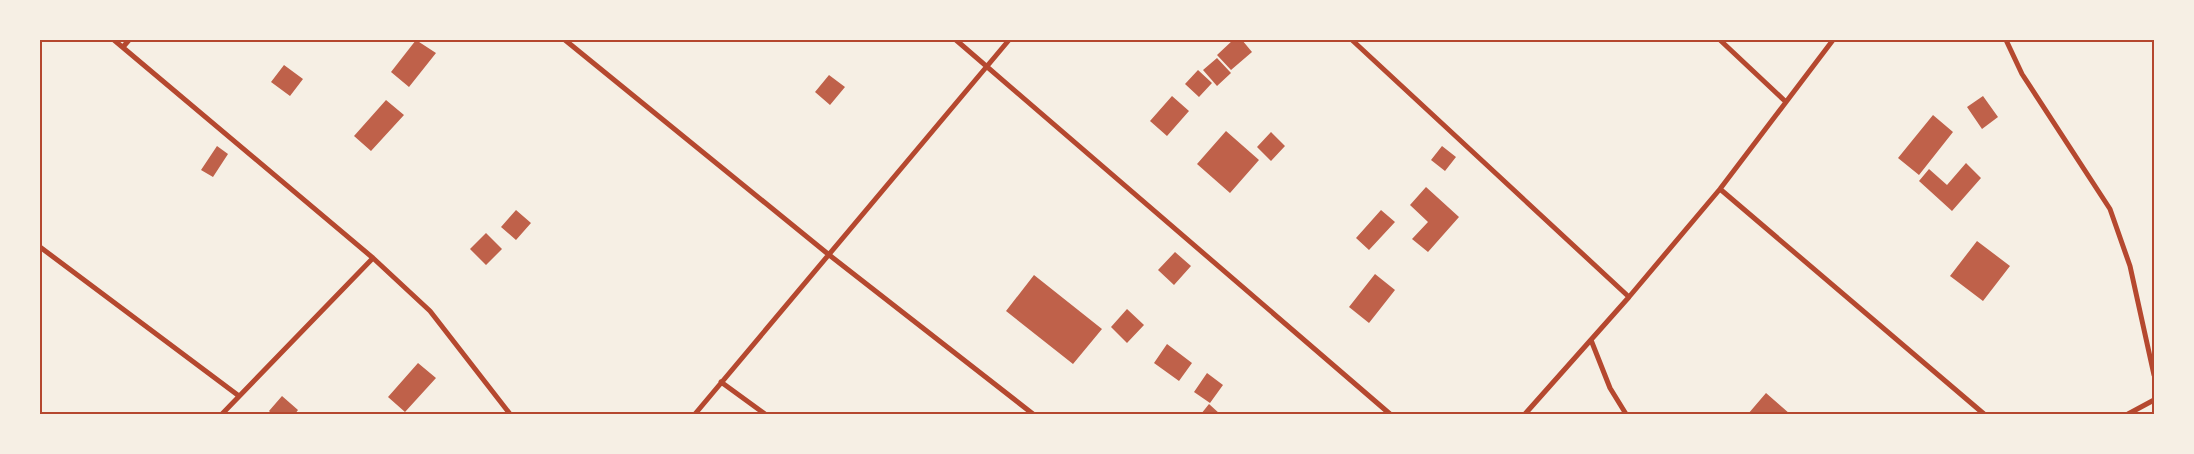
<svg xmlns="http://www.w3.org/2000/svg" width="2194" height="454" font-family="Commissioner,sans-serif">
<style>
.building{fill:#bf614a}
.lines{fill:none;stroke-linecap:round;stroke-linejoin:round}
.minor{stroke:#b5482f;stroke-width:5}
.neatline{fill:none;stroke:#b5482f;stroke-width:2}
</style>
<rect width="100%" height="100%" fill="#f6efe4"/>
<!-- building -->
<path class="building" d="M416,40L436,53L409,87L391,72Z
M1233,40H1242L1252,52L1231,70L1217,55Z
M1217,58L1231,73L1217,86L1203,70Z
M284,65L303,79L290,96L271,82Z
M1198,70L1212,83L1199,97L1185,84Z
M829,75L845,87L830,105L815,92Z
M1172,96L1189,111L1167,136L1150,121Z
M1983,96L1998,117L1982,129L1967,107Z
M386,100L404,115L371,151L354,136Z
M1933,115L1953,132L1919,175L1898,158Z
M1226,131L1259,160L1230,193L1197,164Z
M1271,132L1285,146L1271,161L1257,147Z
M217,146L228,154L213,177L201,170Z
M1442,146L1456,157L1445,171L1431,160Z
M1966,163L1981,178L1952,211L1919,181L1929,169L1947,185Z
M1426,187L1459,217L1428,252L1412,239L1428,222L1410,205Z
M516,210L531,223L516,240L501,227Z
M1381,210L1395,222L1369,250L1356,238Z
M486,233L502,249L486,265L470,249Z
M1977,241L2010,266L1983,301L1950,276Z
M1175,252L1191,266L1174,285L1158,270Z
M1375,274L1395,290L1369,323L1349,307Z
M1034,275L1102,329L1073,364L1006,311Z
M1127,309L1144,325L1127,343L1111,327Z
M1167,344L1192,363L1179,381L1154,363Z
M418,363L436,378L405,412L388,397Z
M1207,373L1223,385L1210,403L1194,392Z
M1766,393L1790,414H1748Z
M282,396L298,410L295,414H272L269,411Z
M1209,404L1220,414H1201Z"/>
<g class="lines">
<!-- minor -->
<path class="minor" d="M114,40L373,258L430,311L510,414
M565,40L828,254L1033,414
M956,40L1390,414
M1352,40L1629,297
M1720,40L1786,102
M2006,40L2022,74L2110,209L2130,266L2154,375
M123,47L129,40
M1720,189L1984,414
M40,247L239,396
M1591,340L1610,388L1626,414
M721,382L765,414
M222,414L373,258
M695,414L1009,40
M1525,414L1629,297L1720,189L1833,40
M2128,414L2154,400"/>
</g>
<!-- border -->
<rect width="2194" height="454" fill="none" stroke="#f6efe4" stroke-width="82"/>
<rect x="41" y="41" width="2112" height="372" class="neatline"/>
</svg>
